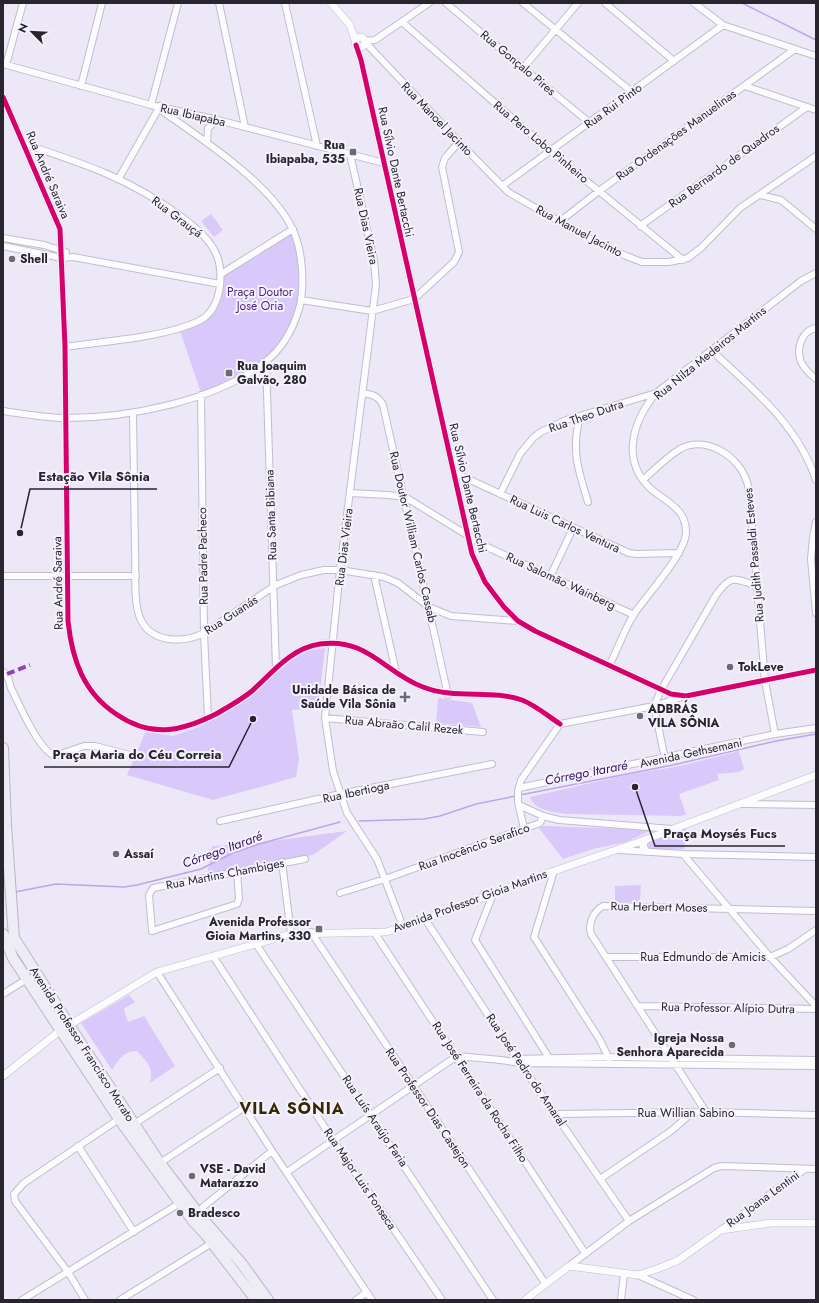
<svg xmlns="http://www.w3.org/2000/svg" width="819" height="1303" font-family="Jost,sans-serif">
<style>
.green{fill:#d9c9fa}
.lines{fill:none;stroke-linecap:round;stroke-linejoin:round}
.stream{stroke:#bca6e8;stroke-width:1.5}
.minor-casing{stroke:#c1bdc9;stroke-width:8}
.tertiary-casing{stroke:#c1bdc9;stroke-width:8}
.trunk-casing{stroke:#bcb6c7;stroke-width:12}
.minor{stroke:#fcfcfe;stroke-width:6}
.tertiary{stroke:#fcfcfe;stroke-width:7}
.trunk{stroke:#eeecf4;stroke-width:10}
.quiet{stroke:#8e44ad;stroke-width:4;stroke-dasharray:8 4;stroke-linecap:butt}
.cycleway-casing{stroke:#f5f2fe;stroke-width:8}
.cycleway{stroke:#d6006c;stroke-width:5}
.poi-dot{fill:#6d6975;stroke:#f5f2fe;stroke-width:1.5}
.labels{text-anchor:middle;stroke-width:4;stroke-linejoin:round;paint-order:stroke}
.street-label{font-size:12px;fill:#28252f;stroke:#f5f2fe}
.poi-label{font-size:12px;font-weight:bold;fill:#28252f;stroke:#f5f2fe;text-anchor:start}
.park-label{font-size:12px;fill:#502289;stroke:#f5f2fe}
.water-label{font-size:13px;font-style:italic;fill:#35115f;stroke:#f5f2fe}
.district-label{font-size:16px;font-weight:bold;letter-spacing:1px;fill:#362800;stroke:#f5f2fe}
.leader{fill:none;stroke:#28252f;stroke-width:1.5}
.callout-dot{fill:#28252f;stroke:#f5f2fe;stroke-width:1.5}
.callout-label{font-size:13px;text-anchor:middle;font-weight:bold;fill:#28252f;stroke:#f5f2fe;stroke-width:4;stroke-linejoin:round;paint-order:stroke}
</style>
<rect width="100%" height="100%" fill="#ede8f8"/>
<!-- green -->
<path class="green" d="M211,214L223,230L214,237L201,221Z
M292,229L302,274L301,300L287,337L266,361L201,393L179,328L188,325L216,306L221,274Z
M325,648L318,708L292,710L299,759L296,777L213,800L127,775L146,731L173,736L199,727L227,712L255,692L273,674L305,651Z
M438,698L472,703L481,727L436,723Z
M739,751L744,769L739,772L717,774L719,780L679,794L686,814L681,816L567,814C555,812 534,811 530,797L626,775L680,766Z
M547,826L652,830L626,842L593,849L563,859L538,827Z
M686,828L687,835L684,849H650L646,846L648,841H652Z
M347,831L313,855L207,875L212,846L240,845Z
M641,885L640,902H615V886Z
M129,995L135,1002L124,1009L128,1022L144,1016L175,1066L150,1083C154,1066 147,1063 137,1051C123,1051 119,1060 112,1070L81,1023Z"/>
<g class="lines">
<!-- stream -->
<path class="stream" d="M742,3L816,40
M520,795L673,765L776,741L816,734
M359,821L424,819L440,816L476,804L516,796
M15,892L56,884L124,887L137,885L201,869L233,853L259,844L340,822"/>
<!-- minor casing -->
<g class="minor-casing">
<path id="minor" d="M219,3L245,127
M285,3L317,146
M446,3L523,68L590,123
M523,3L632,92
M605,3L674,61
M694,3L723,25L816,56
M402,22L550,151L683,260
M365,41L375,40L429,3
M365,42L459,142L508,192L583,235L626,256L642,262H669L688,258L701,248L740,208L816,156
M3,64L151,105L218,120L384,163
M6,65L23,3
M523,68L578,3
M81,86L102,3
M745,86L816,110
M3,97L60,229L65,347L68,621C72,659 83,692 116,714C151,738 180,732 216,714C228,707 241,700 252,691C272,673 291,648 320,644C367,637 385,673 423,687C456,700 491,689 522,700C535,705 548,716 560,724
M151,105L178,3
M207,142L208,128L218,120
M24,144C85,164 131,179 183,218C196,228 211,240 217,256C221,266 221,276 220,286C218,300 213,314 199,321C163,338 105,341 65,347
M350,154L374,260L376,285L340,570L325,718L333,771L347,813L377,859L403,927
M119,178L160,106
M502,186L723,25
M760,195L781,200L816,229
M559,222L599,191L795,49
M640,226L807,107
M3,238L44,245L66,252
M3,246L62,258L73,257L220,284
M221,274L293,229
M301,300L372,311L414,299L454,262L459,252L442,167L445,158L459,142
M816,328C801,331 796,349 801,362C804,368 811,375 816,379
M712,351C753,389 798,425 816,480
M266,362L276,668
M363,393C374,395 378,396 383,405L448,695
M201,395L204,633L208,718
M3,411C24,414 46,418 66,418C129,418 215,401 265,362C282,349 293,329 299,309C305,286 303,250 292,228C269,181 197,136 155,106
M133,413C134,459 134,505 135,551C136,570 133,601 140,618C151,644 184,643 204,633L276,585L301,575L324,570H340L384,577L398,583L429,607L451,616L518,621
M580,416C571,451 578,469 588,502
M455,473L629,553L636,554L679,553
M644,479C655,469 667,457 680,449C706,435 739,456 747,482C749,487 749,494 750,500L765,681L775,734
M350,493L388,495L405,497L485,546L634,615
M500,494L520,454L533,438L541,432L566,420L656,393
M816,522L813,537L811,559L816,613
M374,575L396,672
M3,576H136
M550,577L573,528
M609,666C618,649 624,630 634,614C647,595 686,553 686,532C686,508 666,502 651,489C620,460 633,421 656,393L801,281L816,273
M3,672C9,675 9,682 11,688C19,704 39,751 55,756L84,746H95L130,755
M654,706L661,690L716,595C732,573 734,579 758,586
M654,706L665,759
M325,718L483,732
M560,724L654,706L685,696
M519,788L775,734L816,728
M742,804L816,805
M519,805L543,816L559,820L672,829
M220,821L340,794L492,764
M524,829L518,802V791L521,780L560,724
M620,850L683,854L816,857
M683,854L770,957L816,1006
M282,862L291,934
M237,871L239,899L237,904L152,931L149,895L153,888L305,859
M554,871L534,937L600,1040L609,1059
M340,893L385,879L540,823L543,816
M493,894L475,940L551,1061
M425,919L517,1059L629,1221
M311,932L545,1283
M374,932L585,1253
M256,944L493,1300
M213,956L333,1140L442,1300
M606,957H770L788,949L816,930
M157,972L272,1151L372,1300
M3,994L27,979
M639,1006L816,1009
M516,1059L608,1057L816,1060
M706,1112L591,934C588,923 593,912 603,906L816,911
M556,1114L706,1112L816,1115
M134,1124L220,1068
M78,1146L134,1232
M160,1163L245,1107
M287,1172L457,1056L501,1060L520,1063L816,1066
M600,1179L671,1131L693,1112
M197,1215L203,1207L272,1151
M721,1230L805,1169
M569,1266L629,1221L714,1168L722,1166L816,1169
M638,1275L693,1300
M22,1300L180,1203
M85,1300L68,1272L15,1201L14,1194L24,1183L119,1119
M120,1300L212,1243
M356,1300L367,1292
M621,1300L624,1274"/>
</g>
<!-- tertiary casing -->
<g class="tertiary-casing">
<path id="tertiary" d="M331,3L350,25L355,40
M355 42a5 5 0 1 1 10 0a5 5 0 1 1-10 0Z
M356,45L361,60L472,554L485,582L504,607L518,621L535,631L671,694L686,696L816,670
M645,840L643,846L646,851
M3,1076L61,1030L157,972L291,934L386,932L403,927L554,871L639,842L816,775
M525,1300L569,1266L638,1275L657,1269L677,1261L721,1230L771,1223H816"/>
</g>
<!-- trunk casing -->
<g class="trunk-casing">
<path id="trunk" d="M3,748L6,825L14,938L80,1042L160,1163L201,1217L242,1264L268,1300
M3,934L13,958L119,1119L193,1221L206,1235L256,1300"/>
</g>
<!-- minor -->
<use href="#minor" class="minor"/>
<!-- tertiary -->
<use href="#tertiary" class="tertiary"/>
<!-- trunk -->
<use href="#trunk" class="trunk"/>
<!-- quiet -->
<path class="quiet" d="M7,674L30,665"/>
<!-- cycleway casing -->
<g class="cycleway-casing">
<path id="cycleway" d="M356,45L361,60L472,554L485,582L504,607L518,621L535,631L671,694L686,696L816,670
M3,97L60,229L65,347L68,621C72,659 83,692 116,714C151,738 180,732 216,714C228,707 241,700 252,691C272,673 291,648 320,644C367,637 385,673 423,687C456,700 491,689 522,700C535,705 548,716 560,724"/>
</g>
<!-- cycleway -->
<use href="#cycleway" class="cycleway"/>
</g>
<!-- markers -->
<g class="poi-dot">
<rect x="349" y="148" width="8" height="8" rx="2"/>
<circle cx="12" cy="259" r="4"/>
<rect x="225" y="369" width="8" height="8" rx="2"/>
<circle cx="730" cy="667" r="4"/>
<path d="M403 691h4v4h4v4h-4v4h-4v-4h-4v-4h4z"/>
<circle cx="640" cy="716" r="4"/>
<circle cx="116" cy="854" r="4"/>
<rect x="315" y="925" width="8" height="8" rx="2"/>
<circle cx="732" cy="1045" r="4"/>
<circle cx="192" cy="1176" r="4"/>
<circle cx="180" cy="1213" r="4"/>
</g>
<g class="labels">
<!-- street labels -->
<g class="street-label">
<text transform="translate(518 63) rotate(40)" y="4">Rua Gonçalo Pires</text>
<text transform="translate(613 106) rotate(-36)" y="4">Rua Rui Pinto</text>
<text transform="translate(193 115) rotate(13)" y="4">Rua Ibiapaba</text>
<text transform="translate(437 119) rotate(46)" y="4">Rua Manoel Jacinto</text>
<text transform="translate(676 135) rotate(-36)" y="4">Rua Ordenações Manuelinas</text>
<text transform="translate(541 142) rotate(40)" y="4">Rua Pero Lobo Pinheiro</text>
<text transform="translate(724 166) rotate(-36)" y="4">Rua Bernardo de Quadros</text>
<text transform="translate(396 172) rotate(78)" y="4">Rua Sílvio Dante Bertacchi</text>
<text transform="translate(48 175) rotate(67)" y="4">Rua André Saraiva</text>
<text transform="translate(177 217) rotate(37)" y="4">Rua Grauçá</text>
<text transform="translate(366 226) rotate(78)" y="4">Rua Dias Vieira</text>
<text transform="translate(579 231) rotate(28)" y="4">Rua Manuel Jacinto</text>
<text transform="translate(710 353) rotate(-39)" y="4">Rua Nilza Medeiros Martins</text>
<text transform="translate(586 416) rotate(-19)" y="4">Rua Theo Dutra</text>
<text transform="translate(468 488) rotate(77)" y="4">Rua Sílvio Dante Bertacchi</text>
<text transform="translate(271 515) rotate(-92)" y="4">Rua Santa Bibiana</text>
<text transform="translate(565 524) rotate(25)" y="4">Rua Luis Carlos Ventura</text>
<text transform="translate(413 537) rotate(77)" y="4">Rua Doutor William Carlos Cassab</text>
<text transform="translate(344 547) rotate(-83)" y="4">Rua Dias Vieira</text>
<text transform="translate(754 555) rotate(-95)" y="4">Rua Judith Passaldi Esteves</text>
<text transform="translate(203 556) rotate(-91)" y="4">Rua Padre Pacheco</text>
<text transform="translate(561 581) rotate(25)" y="4">Rua Salomão Wainberg</text>
<text transform="translate(58 583) rotate(-91)" y="4">Rua André Saraiva</text>
<text transform="translate(231 615) rotate(-33)" y="4">Rua Guanás</text>
<text transform="translate(404 725) rotate(5)" y="4">Rua Abraão Calil Rezek</text>
<text transform="translate(691 753) rotate(-12)" y="4">Avenida Gethsemani</text>
<text transform="translate(356 792) rotate(-12)" y="4">Rua Ibertioga</text>
<text transform="translate(474 847) rotate(-20)" y="4">Rua Inocêncio Serafico</text>
<text transform="translate(225 874) rotate(-11)" y="4">Rua Martins Chambiges</text>
<text transform="translate(470 901) rotate(-20)" y="4">Avenida Professor Gioia Martins</text>
<text transform="translate(659 907) rotate(1)" y="4">Rua Herbert Moses</text>
<text x="703" y="961">Rua Edmundo de Amicis</text>
<text transform="translate(728 1008) rotate(1)" y="4">Rua Professor Alípio Dutra</text>
<text transform="translate(82 1044) rotate(57)" y="4">Avenida Professor Francisco Morato</text>
<text transform="translate(526 1070) rotate(56)" y="4">Rua José Pedro do Amaral</text>
<text transform="translate(480 1092) rotate(57)" y="4">Rua José Ferreira da Rocha Filho</text>
<text transform="translate(428 1108) rotate(56)" y="4">Rua Professor Dias Castejon</text>
<text x="686" y="1117">Rua Willian Sabino</text>
<text transform="translate(375 1121) rotate(56)" y="4">Rua Luís Araújo Faria</text>
<text transform="translate(360 1179) rotate(56)" y="4">Rua Major Luis Fonseca</text>
<text transform="translate(763 1199) rotate(-36)" y="4">Rua Joana Lentini</text>
</g>
<!-- poi labels -->
<g class="poi-label">
<text x="345" y="149" text-anchor="end">Rua<tspan x="345" dy="14">Ibiapaba, 535</tspan></text>
<text x="20" y="263">Shell</text>
<text x="237" y="370">Rua Joaquim<tspan x="237" dy="14">Galvão, 280</tspan></text>
<text x="738" y="671">TokLeve</text>
<text x="396" y="694" text-anchor="end">Unidade Básica de<tspan x="396" dy="14">Saúde Vila Sônia</tspan></text>
<text x="648" y="713">ADBRÁS<tspan x="648" dy="14">VILA SÔNIA</tspan></text>
<text x="124" y="858">Assaí</text>
<text x="311" y="926" text-anchor="end">Avenida Professor<tspan x="311" dy="14">Gioia Martins, 330</tspan></text>
<text x="724" y="1042" text-anchor="end">Igreja Nossa<tspan x="724" dy="14">Senhora Aparecida</tspan></text>
<text x="200" y="1173">VSE - David<tspan x="200" dy="14">Matarazzo</tspan></text>
<text x="188" y="1217">Bradesco</text>
</g>
<!-- park labels -->
<g class="park-label">
<text x="260" y="296">Praça Doutor<tspan x="260" dy="14">José Oria</tspan></text>
</g>
<!-- water labels -->
<g class="water-label">
<text transform="translate(586 772) rotate(-11)" y="5">Córrego Itararé</text>
<text transform="translate(222 849) rotate(-20)" y="5">Córrego Itararé</text>
</g>
<!-- district labels -->
<g class="district-label">
<text x="292" y="1114">VILA SÔNIA</text>
</g>
</g>
<!-- callouts -->
<path class="leader" d="M20 533L30 489H157M253 719L229 767H44M635 787L655 846H785"/>
<g class="callout-dot">
<circle cx="20" cy="533" r="4"/>
<circle cx="253" cy="719" r="4"/>
<circle cx="635" cy="787" r="4"/>
</g>
<g class="callout-label">
<text x="94" y="481">Estação Vila Sônia</text>
<text x="137" y="759">Praça Maria do Céu Correia</text>
<text x="720" y="838">Praça Moysés Fucs</text>
</g>
<!-- border -->
<rect width="819" height="1303" fill="none" stroke="#28252f" stroke-width="8"/>
<!-- north arrow -->
<g transform="translate(32 32) rotate(294)" stroke="#f5f2fe" stroke-width="3" paint-order="stroke">
<path d="M0-3L7 15L0 10L-7 15Z" fill="#28252f"/>
<text y="-6" font-size="11" font-weight="bold" text-anchor="middle" fill="#28252f">N</text>
</g>
</svg>
